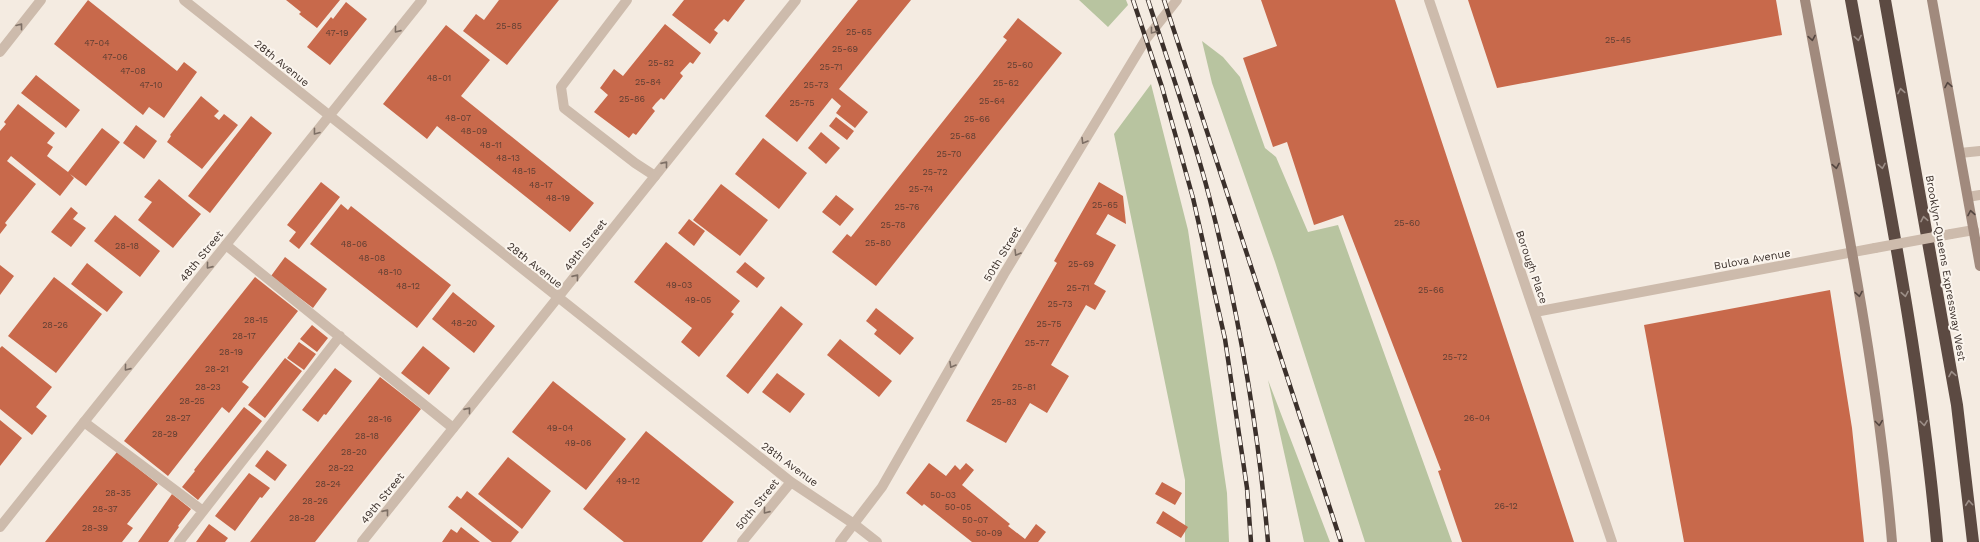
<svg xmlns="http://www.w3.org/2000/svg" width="1980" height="542" font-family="'Work Sans',sans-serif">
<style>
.green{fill:#b8c4a0}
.building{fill:#c8694b}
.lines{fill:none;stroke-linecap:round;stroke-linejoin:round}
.lane{stroke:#cdbbac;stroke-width:10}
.street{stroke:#cdbbac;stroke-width:10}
.secondary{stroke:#a18a7d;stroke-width:10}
.highway{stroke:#5c4a42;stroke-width:12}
.rail-casing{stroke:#3b302b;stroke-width:4.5}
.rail{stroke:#fbf5ee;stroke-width:3;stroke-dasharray:9;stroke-linecap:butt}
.street-bridge{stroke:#cdbbac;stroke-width:10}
.oneway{stroke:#7d6f65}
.oneway2{stroke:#544640}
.oneway3{stroke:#9c8e87}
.labels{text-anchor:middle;stroke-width:4;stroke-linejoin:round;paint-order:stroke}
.number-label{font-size:9px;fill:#5e3e33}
.street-label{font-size:11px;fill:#3b302b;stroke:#fbf5ee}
</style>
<rect width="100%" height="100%" fill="#f4ebe1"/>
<!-- green -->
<path class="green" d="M1079,0H1126L1128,5L1108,27Z
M1202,41L1223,57L1240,77L1265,148L1276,157L1308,232L1338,225L1452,542H1365L1275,262L1212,83Z
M1151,84L1188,230L1227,493L1229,542H1185V480L1114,134Z
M1268,380L1330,542H1304Z"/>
<!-- building -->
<path class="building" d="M88,0L177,71L184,62L197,72L164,118L149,107L143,115L54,44Z
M286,0H340L317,28L299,14L301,12Z
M499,0H559L507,65L463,31L476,14L484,20Z
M684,0H745L728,22L724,19L719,24L714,30L718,33L710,44L672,15Z
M858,0H911L839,89L868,112L855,128L836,113L841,106L832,98L797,142L765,116Z
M1261,0H1395L1574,542H1462L1438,471L1441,470L1343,215L1314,225L1287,142L1273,147L1243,58L1277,46Z
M1468,0H1776L1782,35L1497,88Z
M346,2L367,19L330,65L307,47L331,17L333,19Z
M1018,18L1062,53L876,286L832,252L847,234L851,237L979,76L1007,40L1003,37Z
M665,24L701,53L693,64L690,62L680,73L683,76L664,100L661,98L656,103L652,108L655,111L636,135L633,133L629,138L594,112L608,95L600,88L614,69L623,76Z
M446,25L490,60L461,96L594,203L570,232L437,126L427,139L383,104Z
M36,75L80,110L66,128L21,93Z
M201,96L219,111L214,116L219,120L224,114L238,125L202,169L167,142L171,136L170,135Z
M18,104L55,133L47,143L53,147L47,156L68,172L102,128L120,142L86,186L70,174L74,178L60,196L11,156L7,161L36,184L5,223L7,225L0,234V131L6,124L4,122Z
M251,116L272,133L210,213L188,196Z
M836,117L854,131L847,140L829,126Z
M136,125L157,141L144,159L123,143Z
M821,132L840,148L826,164L808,148Z
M763,138L807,173L779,209L735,174Z
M159,179L201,214L173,248L138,220L152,202L144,197Z
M321,182L340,197L299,249L289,241L296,232L287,225Z
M1099,182L1123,196L1126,224L1108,214L1096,234L1116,245L1094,284L1106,291L1095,310L1086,305L1051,365L1069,376L1047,413L1030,403L1006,443L966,421L1057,263L1054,261Z
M721,184L768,220L740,256L693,220Z
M836,195L854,209L840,226L822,212Z
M341,204L348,210L351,206L451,285L417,328L310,244Z
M71,207L78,213L73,219L86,228L71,247L51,232Z
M115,215L160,251L140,277L94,241Z
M689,219L705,231L694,246L678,233Z
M666,242L740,301L731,312L734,314L699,357L681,342L692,328L634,282Z
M285,257L327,289L313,308L271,276Z
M745,262L765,278L757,288L736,272Z
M87,263L123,292L107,312L71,284Z
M0,265L14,276L0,295Z
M54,277L102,314L56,373L8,336Z
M255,277L298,311L242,382L249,387L229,413L222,407L168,476L124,441Z
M1830,290L1852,428L1864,542H1684L1644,325Z
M453,292L495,326L474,353L432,319Z
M781,306L803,324L748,394L726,376Z
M876,308L914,338L900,355L874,334L877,330L866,321Z
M312,325L328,338L317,352L300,339Z
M840,339L892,381L879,397L827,355Z
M299,342L316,354L304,370L287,358Z
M2,346L52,387L36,407L47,416L32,435L0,409V348Z
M423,346L450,368L429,395L401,373Z
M285,358L302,371L265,418L248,405Z
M335,368L352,381L326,415L324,414L318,422L302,410Z
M777,373L805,394L790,413L762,392Z
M380,377L421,409L315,542H250Z
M553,381L626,439L586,490L512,432Z
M244,407L262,421L198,500L182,487L195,471L194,470Z
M0,420L22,438L0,466Z
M646,431L734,502L702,542H624L583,509Z
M267,450L287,465L275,481L255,466Z
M117,452L158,484L127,524L133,528L122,542H45Z
M508,457L551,491L522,529L478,494Z
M929,463L946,476L955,465L960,470L966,463L974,470L962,485L1010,524L1008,526L1025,539L1036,524L1046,532L1038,542H972L924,504L922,506L906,493Z
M249,473L270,488L262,498L260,497L235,531L215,516Z
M1162,482L1182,493L1175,505L1155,494Z
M467,491L519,532L511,542H492L448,507L457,496L461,499Z
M172,494L191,509L178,526L179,527L168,542H138Z
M1163,511L1188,527L1181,538L1156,523Z
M209,524L228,538L225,542H196Z
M461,527L480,542H442L451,529L457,533Z"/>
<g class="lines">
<!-- lane -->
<path class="lane" d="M627,0L561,87L564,108L635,163L655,176
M1960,153L1980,151
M1968,197L1980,195
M226,245L453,428
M84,422L203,511
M179,542L340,336"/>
<!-- street -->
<path class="street" d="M184,0L791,482L854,524L877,542
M1429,0L1612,542
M0,52L41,0
M1951,234L1974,230
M1535,312L1875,248
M0,527L422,0
M362,542L796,0
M742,542L791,482
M840,542L882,487L1004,274L1146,39L1177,0"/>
<!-- secondary -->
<path class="secondary" d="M1805,0C1838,180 1877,360 1892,542
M1932,0L1980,266"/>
<!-- highway -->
<path class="highway" d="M1851,0C1884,180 1921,359 1937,542
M1885,0L1957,405L1973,542"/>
<!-- rail casing -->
<g class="rail-casing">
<path id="rail" d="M1133,0L1162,87L1193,198L1225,339L1247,488L1251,542
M1148,0C1169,65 1192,130 1209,196C1238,309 1258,426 1268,542
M1164,0L1341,542"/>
</g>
<!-- rail -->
<use href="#rail" class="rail"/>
<!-- street-bridge -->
<path class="street-bridge" d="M1875,248L1951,234"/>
</g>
<!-- one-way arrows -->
<defs><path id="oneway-chevron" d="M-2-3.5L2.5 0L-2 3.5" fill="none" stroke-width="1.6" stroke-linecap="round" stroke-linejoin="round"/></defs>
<g class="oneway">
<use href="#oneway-chevron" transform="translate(20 26) rotate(-52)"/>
<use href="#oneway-chevron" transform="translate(397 30) rotate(129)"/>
<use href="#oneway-chevron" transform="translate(1153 31) rotate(128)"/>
<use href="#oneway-chevron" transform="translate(316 132) rotate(128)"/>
<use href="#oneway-chevron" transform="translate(1084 141) rotate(121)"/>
<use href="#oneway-chevron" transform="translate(665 164) rotate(-51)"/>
<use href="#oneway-chevron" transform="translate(1017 253) rotate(121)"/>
<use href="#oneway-chevron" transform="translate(209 266) rotate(129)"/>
<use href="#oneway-chevron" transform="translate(576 277) rotate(-51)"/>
<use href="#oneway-chevron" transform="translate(952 365) rotate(120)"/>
<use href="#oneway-chevron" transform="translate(127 368) rotate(129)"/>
<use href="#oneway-chevron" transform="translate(468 410) rotate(-51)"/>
<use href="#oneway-chevron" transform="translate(766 511) rotate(129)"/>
<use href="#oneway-chevron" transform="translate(386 512) rotate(-51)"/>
</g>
<g class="oneway2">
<use href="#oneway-chevron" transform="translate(1812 38) rotate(80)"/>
<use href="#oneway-chevron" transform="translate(1948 85) rotate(-100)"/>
<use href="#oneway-chevron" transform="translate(1836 166) rotate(80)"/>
<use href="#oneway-chevron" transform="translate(1971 213) rotate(-100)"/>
<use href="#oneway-chevron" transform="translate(1859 294) rotate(80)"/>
<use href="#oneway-chevron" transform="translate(1879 423) rotate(83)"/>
</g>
<g class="oneway3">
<use href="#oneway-chevron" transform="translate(1858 38) rotate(80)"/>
<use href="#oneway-chevron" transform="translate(1901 91) rotate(-100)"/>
<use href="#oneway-chevron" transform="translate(1882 166) rotate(80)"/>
<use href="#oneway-chevron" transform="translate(1924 219) rotate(-101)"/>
<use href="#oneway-chevron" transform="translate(1905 294) rotate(80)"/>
<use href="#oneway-chevron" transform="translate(1952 374) rotate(-100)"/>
<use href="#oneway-chevron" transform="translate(1924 423) rotate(83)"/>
<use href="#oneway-chevron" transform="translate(1969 503) rotate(-95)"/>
</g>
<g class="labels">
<!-- number labels -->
<g class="number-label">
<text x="509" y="29">25-85</text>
<text x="859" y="35">25-65</text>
<text x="337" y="36">47-19</text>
<text x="1618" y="43">25-45</text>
<text x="97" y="46">47-04</text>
<text x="845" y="52">25-69</text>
<text x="115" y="60">47-06</text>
<text x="661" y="66">25-82</text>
<text x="1020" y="68">25-60</text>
<text x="831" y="70">25-71</text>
<text x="133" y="74">47-08</text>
<text x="439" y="81">48-01</text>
<text x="648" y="85">25-84</text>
<text x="1006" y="86">25-62</text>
<text x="151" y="88">47-10</text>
<text x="816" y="88">25-73</text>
<text x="632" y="102">25-86</text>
<text x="992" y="104">25-64</text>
<text x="802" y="106">25-75</text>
<text x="458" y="121">48-07</text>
<text x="977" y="122">25-66</text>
<text x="474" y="134">48-09</text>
<text x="963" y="139">25-68</text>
<text x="491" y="148">48-11</text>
<text x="949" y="157">25-70</text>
<text x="508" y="161">48-13</text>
<text x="524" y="174">48-15</text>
<text x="935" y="175">25-72</text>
<text x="541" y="188">48-17</text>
<text x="921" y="192">25-74</text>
<text x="558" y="201">48-19</text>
<text x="1105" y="208">25-65</text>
<text x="907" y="210">25-76</text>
<text x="1407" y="226">25-60</text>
<text x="893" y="228">25-78</text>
<text x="878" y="246">25-80</text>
<text x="354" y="247">48-06</text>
<text x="127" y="249">28-18</text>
<text x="372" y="261">48-08</text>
<text x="1081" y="267">25-69</text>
<text x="390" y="275">48-10</text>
<text x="679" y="288">49-03</text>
<text x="408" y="289">48-12</text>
<text x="1078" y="291">25-71</text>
<text x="1431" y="293">25-66</text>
<text x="698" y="303">49-05</text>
<text x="1060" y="307">25-73</text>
<text x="256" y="323">28-15</text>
<text x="464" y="326">48-20</text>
<text x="1049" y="327">25-75</text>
<text x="55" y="328">28-26</text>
<text x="244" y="339">28-17</text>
<text x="1037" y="346">25-77</text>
<text x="231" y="355">28-19</text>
<text x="1455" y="360">25-72</text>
<text x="217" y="372">28-21</text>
<text x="208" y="390">28-23</text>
<text x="1024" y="390">25-81</text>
<text x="192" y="404">28-25</text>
<text x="1004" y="405">25-83</text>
<text x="178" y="421">28-27</text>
<text x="1477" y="421">26-04</text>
<text x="380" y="422">28-16</text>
<text x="560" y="431">49-04</text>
<text x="165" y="437">28-29</text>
<text x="367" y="439">28-18</text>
<text x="578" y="446">49-06</text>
<text x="354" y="455">28-20</text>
<text x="341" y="471">28-22</text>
<text x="628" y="484">49-12</text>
<text x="328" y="487">28-24</text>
<text x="118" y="496">28-35</text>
<text x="943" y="498">50-03</text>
<text x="315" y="504">28-26</text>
<text x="1506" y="509">26-12</text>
<text x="958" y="510">50-05</text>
<text x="105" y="512">28-37</text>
<text x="302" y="521">28-28</text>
<text x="975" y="523">50-07</text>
<text x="95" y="531">28-39</text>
<text x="989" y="536">50-09</text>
</g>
<!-- street labels -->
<g class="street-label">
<text transform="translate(282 63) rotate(39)" y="4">28th Avenue</text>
<text transform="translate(585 245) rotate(-52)" y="4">49th Street</text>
<text transform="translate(1002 254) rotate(-59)" y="4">50th Street</text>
<text transform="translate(201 256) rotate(-51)" y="4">48th Street</text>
<text transform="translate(1752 259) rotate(-10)" y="4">Bulova Avenue</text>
<text transform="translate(535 265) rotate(38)" y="4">28th Avenue</text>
<text transform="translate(1532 267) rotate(71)" y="4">Borough Place</text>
<text transform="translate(1946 268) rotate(80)" y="4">Brooklyn-Queens Expressway West</text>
<text transform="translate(790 464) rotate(36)" y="4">28th Avenue</text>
<text transform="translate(382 498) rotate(-51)" y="4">49th Street</text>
<text transform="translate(757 504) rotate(-51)" y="4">50th Street</text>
</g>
</g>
</svg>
